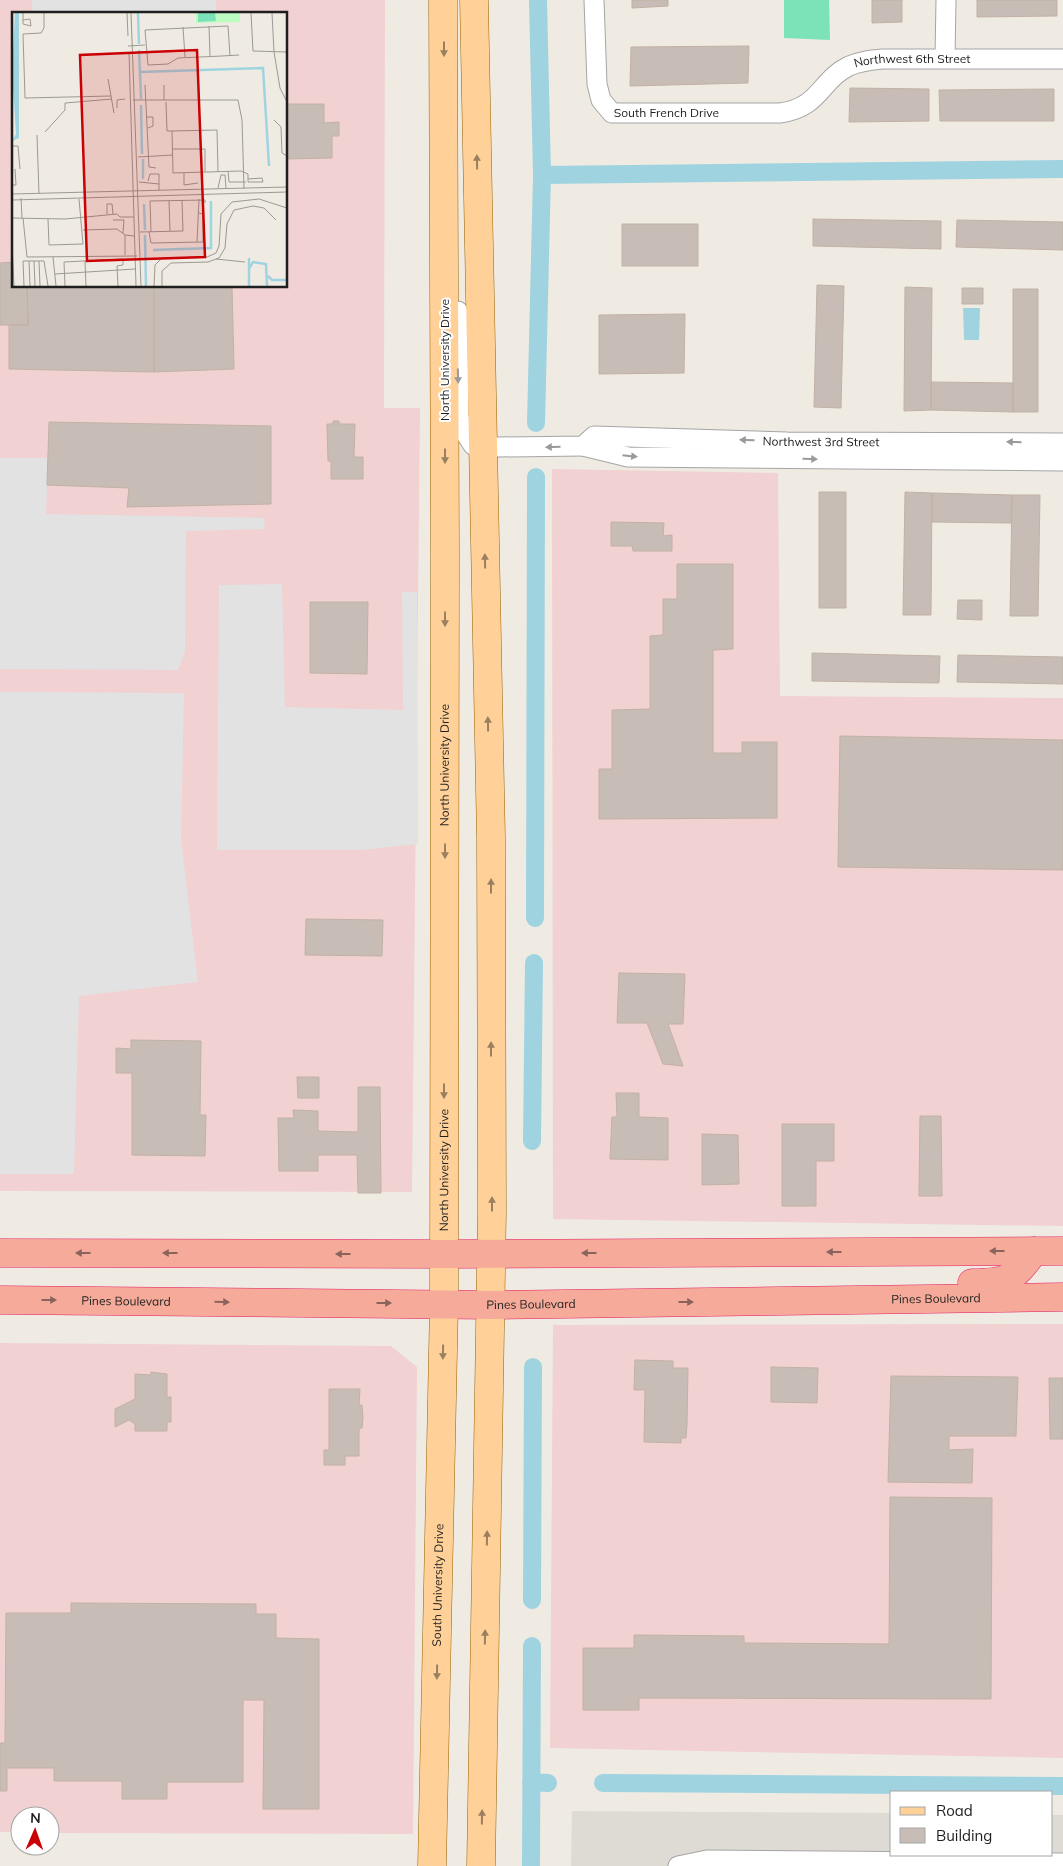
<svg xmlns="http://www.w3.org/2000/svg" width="1063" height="1866" font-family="Mulish,sans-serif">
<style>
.commercial{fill:#f1d1d1;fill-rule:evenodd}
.airport{fill:#dedbd5}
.pitch{fill:#7ce3b9}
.parking{fill:#e2e2e2}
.water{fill:#a0d3e0}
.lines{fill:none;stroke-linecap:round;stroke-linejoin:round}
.canal{stroke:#a0d3e0;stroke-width:18}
.building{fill:#c7bdb6;stroke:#c2b1a4}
.minor-casing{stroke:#a5a5a5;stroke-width:21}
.primary-casing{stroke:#976200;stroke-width:29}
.trunk-casing{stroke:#e41a63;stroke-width:29}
.minor{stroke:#fff;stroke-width:19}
.primary{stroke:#ffd098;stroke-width:28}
.trunk{stroke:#f6ab9a;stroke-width:28}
.oneway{fill:#9a8061}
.oneway2{fill:#9a9a9a}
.oneway3{fill:#8a645c}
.labels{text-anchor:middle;stroke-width:4;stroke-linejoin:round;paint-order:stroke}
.street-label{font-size:12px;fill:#1e1e1e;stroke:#fff}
.inset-river{fill:none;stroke:#a0d3e0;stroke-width:2.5}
.inset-road{fill:none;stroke:#9b9994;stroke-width:1}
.view{fill:#cb0004;fill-opacity:0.15;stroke:#cb0004;stroke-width:2.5}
.inset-edge{fill:none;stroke:#1e1e1e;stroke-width:2.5}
</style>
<rect width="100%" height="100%" fill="#efebe3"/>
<!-- commercial -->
<path class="commercial" d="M0,0H385L384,408H420L412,1192L0,1191ZM14,14H286V286H14Z
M552,469L778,473L780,696L1063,698V1226L553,1219Z
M1063,1324V1758L550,1748L553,1325Z
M0,1343L391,1346L417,1367L413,1834L50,1833V1816H20V1832H0Z"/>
<!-- airport -->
<path class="airport" d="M572,1811L892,1813V1855H1052V1815H1063V1866H571Z"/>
<!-- pitch -->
<path class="pitch" d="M784,0H829L830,40L784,38Z"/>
<!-- parking -->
<path class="parking" d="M32,0H216V14H32Z
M0,458H48L46,514L264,518L265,529L186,531L185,652L178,670L0,669Z
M282,584L285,707L403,710L402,592H417L418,844L361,850H217L219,585Z
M0,692L184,693L181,839L198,982L79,996L74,1174H0Z"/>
<!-- water -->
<path class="water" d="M963,308H980L979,340H964Z"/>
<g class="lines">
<!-- canal -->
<path class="canal" d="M542,175L1063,169
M536,423L542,175L538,0
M535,918L536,477
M532,1141L534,963
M532,1600L533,1367
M531,1782L548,1783
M603,1783L1063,1786
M531,1866L532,1646"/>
</g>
<!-- building -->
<path class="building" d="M632,0H668V6L632,8Z
M872,0H902V22L872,23Z
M977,0H1057V16L977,17Z
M749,46L748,83L630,86L631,47Z
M850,88L929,89V121L849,122Z
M1054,89V121H940L939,90Z
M286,104H324V123L339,122V136H332V158L286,159Z
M813,219L941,221V249L813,246Z
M957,220L1063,222V250L956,247Z
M622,224H698V266H622Z
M14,262V286H27L28,325H0V263Z
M817,285L844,286L841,408L814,407Z
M27,286H154V372L9,369V325H28Z
M154,286H232L234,369L154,372Z
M905,287L932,288L931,410L904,411Z
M962,288H983V304H962Z
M1013,289H1038V412H1013Z
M685,314L684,373L599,374V315Z
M931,382L1013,383V412L931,410Z
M333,421H339V424H355L354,457H363V479H331V461H328L327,424H333Z
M49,422L271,426V504L127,507L129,488L47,485Z
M819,492H846V608H819Z
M905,492L932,493L931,615H903Z
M932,493L1012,495L1011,523L932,522Z
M1012,495H1040L1038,616H1010Z
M611,522L664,523L663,536L672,535V551H633L632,546H611Z
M677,564H733V649L713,650V753H742V742H777V818L599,819V769H612V710L650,709V636L663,635V599H677Z
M958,600H982V620L957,619Z
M310,602H368L367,674L310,673Z
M812,653L940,656L939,683L812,681Z
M958,655L1063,657V684L957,682Z
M840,736L1063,740V870L838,867Z
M306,919L383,920L382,956L305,955Z
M619,973L685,974L683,1024H668L683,1066L663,1064L647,1023H617Z
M131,1040L201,1041L200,1115H206L205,1156L132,1155V1073H116V1048L131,1049Z
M297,1077H319V1098H298Z
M358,1087H380L381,1193H358L357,1155H318V1171H279L278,1118H294L293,1110L318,1111V1131L358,1132Z
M616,1093H639V1117L668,1118V1160L610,1159L612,1117H617Z
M920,1116H941L942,1196H919Z
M782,1124H834V1161H816V1206H782Z
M702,1134L738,1135L739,1184L702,1185Z
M635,1360L673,1361V1368H688L687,1424L686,1438H681V1443L644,1442L645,1390H634Z
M771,1367L818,1368L817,1403L771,1402Z
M151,1372L167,1374V1397H171V1422H167V1431H135V1424L129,1420L115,1427V1409L135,1399V1374L151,1375Z
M891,1376L1018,1377L1016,1436H949V1450L973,1449L972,1483L888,1482Z
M1049,1378H1063V1439H1050Z
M329,1389H360L359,1405H362L363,1418L362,1428H359V1456H345V1465H324V1450H329Z
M890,1497L992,1498L991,1699L639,1698V1710H583V1648H634V1635L744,1636V1643L889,1644Z
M71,1603L256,1604V1614H276V1638L319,1639V1809H263L264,1700H243V1782H167V1799H122V1781H54V1768H7V1791H0V1743H5L6,1613H71Z"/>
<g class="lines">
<!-- minor casing -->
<g class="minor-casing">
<g id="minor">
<path id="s1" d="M594,0L597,84L601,100L612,113H780C820,108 820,80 849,66C860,61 871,60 883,59H1063"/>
<path d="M945,58L946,0"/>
<path id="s2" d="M458,311L459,415L461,427L473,445L498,447L583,446L594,436L787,442L1063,443"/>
<path d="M583,446L628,457L1063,461"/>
<path d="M678,1866L707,1860L1063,1863"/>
</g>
</g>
<!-- primary casing -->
<g class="primary-casing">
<g id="primary">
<path d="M474,0L491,838L492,1211L481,1866"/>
<path id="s3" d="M432,1866L444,1304L445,553L443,0"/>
</g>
</g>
<!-- trunk casing -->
<g class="trunk-casing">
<g id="trunk">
<path d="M0,1253L444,1254L1063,1251"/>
<path d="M972,1283C1007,1283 1014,1279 1034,1251"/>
<path id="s4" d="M0,1300L492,1305L1063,1297"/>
</g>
</g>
<!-- minor -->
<use href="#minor" class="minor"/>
<!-- primary -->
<use href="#primary" class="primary"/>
<!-- trunk -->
<use href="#trunk" class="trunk"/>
</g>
<!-- one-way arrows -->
<defs><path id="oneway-solid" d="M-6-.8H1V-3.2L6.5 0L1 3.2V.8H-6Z" transform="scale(1.25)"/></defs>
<g class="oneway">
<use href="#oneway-solid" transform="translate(444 49) rotate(90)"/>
<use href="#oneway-solid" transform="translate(477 162) rotate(-91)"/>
<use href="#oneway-solid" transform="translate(445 456) rotate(90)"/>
<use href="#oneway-solid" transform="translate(485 561) rotate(-91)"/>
<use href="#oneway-solid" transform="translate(445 619) rotate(90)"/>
<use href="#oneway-solid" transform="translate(488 724) rotate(-91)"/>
<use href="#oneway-solid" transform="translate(445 851) rotate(90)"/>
<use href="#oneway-solid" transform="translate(491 886) rotate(-90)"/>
<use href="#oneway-solid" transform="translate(491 1049) rotate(-90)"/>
<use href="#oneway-solid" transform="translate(444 1091) rotate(90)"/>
<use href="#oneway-solid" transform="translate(492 1204) rotate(-90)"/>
<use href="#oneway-solid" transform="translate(443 1352) rotate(91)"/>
<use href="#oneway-solid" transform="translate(487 1538) rotate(-89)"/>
<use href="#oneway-solid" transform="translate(485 1637) rotate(-89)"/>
<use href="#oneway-solid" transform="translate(437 1672) rotate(91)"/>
<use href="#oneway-solid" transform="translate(482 1817) rotate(-89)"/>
</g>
<g class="oneway2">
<use href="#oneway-solid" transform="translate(458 376) rotate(89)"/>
<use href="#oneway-solid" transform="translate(747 440) rotate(-178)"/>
<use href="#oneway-solid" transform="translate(1014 442) rotate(-179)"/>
<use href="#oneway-solid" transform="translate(553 447) rotate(179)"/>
<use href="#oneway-solid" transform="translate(630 456) rotate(6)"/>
<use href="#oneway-solid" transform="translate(810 459) rotate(1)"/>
</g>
<g class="oneway3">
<use href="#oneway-solid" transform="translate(997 1251) rotate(180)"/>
<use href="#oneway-solid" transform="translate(834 1252) rotate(180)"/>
<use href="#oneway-solid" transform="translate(83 1253) rotate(-180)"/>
<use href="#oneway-solid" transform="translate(170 1253) rotate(-180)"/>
<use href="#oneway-solid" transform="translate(589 1253) rotate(-180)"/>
<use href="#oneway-solid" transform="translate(343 1254) rotate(-180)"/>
<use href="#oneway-solid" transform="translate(49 1300)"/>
<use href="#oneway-solid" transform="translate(222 1302) rotate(1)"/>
<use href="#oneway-solid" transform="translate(686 1302)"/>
<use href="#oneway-solid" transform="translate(384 1303)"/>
</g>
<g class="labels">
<!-- street labels -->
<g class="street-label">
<text dy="4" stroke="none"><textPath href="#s1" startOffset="435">Northwest 6th Street</textPath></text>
<text dy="4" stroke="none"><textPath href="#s1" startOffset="172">South French Drive</textPath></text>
<text transform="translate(445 360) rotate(-90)" y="4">North University Drive</text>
<text dy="4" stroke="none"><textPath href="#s2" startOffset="490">Northwest 3rd Street</textPath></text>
<text dy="4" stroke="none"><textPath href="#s3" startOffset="1101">North University Drive</textPath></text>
<text dy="4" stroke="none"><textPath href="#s3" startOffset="696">North University Drive</textPath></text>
<text dy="4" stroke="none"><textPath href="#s4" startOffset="936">Pines Boulevard</textPath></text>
<text dy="4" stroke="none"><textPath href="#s4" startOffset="126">Pines Boulevard</textPath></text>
<text dy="4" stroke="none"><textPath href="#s4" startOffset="531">Pines Boulevard</textPath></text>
<text dy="4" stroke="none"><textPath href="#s3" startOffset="281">South University Drive</textPath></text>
</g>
</g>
<!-- overview -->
<g transform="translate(12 12)">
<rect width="275" height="275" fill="#efebe3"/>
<path d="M184,1H228V10L184,11Z" fill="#bdfcc1"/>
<path d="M186,1H203L204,9L186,10Z" fill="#7ce3b9"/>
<path d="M3,1H7V126L0,129L4,122L0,59Z" fill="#a0d3e0"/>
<path class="inset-river" d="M126,1L127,32M127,38L129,87M128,60L251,56L257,154M129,93L130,142M131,147V167M132,192L133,218M133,223L134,274M141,238L199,236V189M237,257L241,250L254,252L255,274M256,264L260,268H275M237,274V246"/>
<path class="inset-road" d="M11,1V12L19,14L18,7L11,8M32,1V16L29,21L11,22L13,86L99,84M115,1L116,24M119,1L129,274M239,1L241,39L275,40M260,1L262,40L268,76L275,90M197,14L198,44M171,15L173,45M116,34L133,33M117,40L124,274M218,44L216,14L133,18L136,53L156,52L166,46L210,44L227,43M96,67L102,101M133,73L137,155L144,156M121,88H226L230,108L232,177M152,88V73M154,90L155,119H160L161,161L229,159L236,162V170H251L250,166L236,167M105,96V88L113,87M135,105H141V114L136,116M262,108L269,115L270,141L275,144M160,119L205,118L206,160M33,120L53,98V91L100,87M25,123L27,182M0,134H6L8,157M161,137H193V160M126,145L161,143M216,159L217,170H234M172,161V173L186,171M136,169L138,162H147V178M127,170L147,172M0,173H4L3,157M206,176L209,163H213L214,176M0,182L275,175M9,186L10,206M0,188L275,180M157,189L158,219M95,202V192H100L101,202M0,206L53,207L105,202L108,205H122M11,206L15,245L125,244M36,207L37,233L71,232L67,187M101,208H112L111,221M71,218L105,217L113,223L122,224M128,220L171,219L170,189M137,220L139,231L191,230V202L187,201M139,220L138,189L193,188V191M0,230L2,274M185,230L187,187M113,243V223M41,245L44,274M204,247L233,250M17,249L18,274M22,249L23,274M27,249L28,274M73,249L74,274M43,262L123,257M12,274L11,249H32L36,274M53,274L52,250L111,247V253L105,254L106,274M142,274L143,253L150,246L195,245L204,241L207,234L209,202L220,190L247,187L275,196M150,274V259L159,251L196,250L207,246L213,236L215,212L222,198L241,194L252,196L264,208"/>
<path class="view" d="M185,38L193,245L75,249L68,43Z"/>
<rect width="275" height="275" class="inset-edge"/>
</g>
<!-- legend -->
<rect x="890" y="1791" width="162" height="65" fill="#ffffff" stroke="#a5a5a5"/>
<rect x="900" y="1807" width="25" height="8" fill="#ffd098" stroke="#a5a5a5"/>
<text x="936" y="1816" font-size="15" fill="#1e1e1e">Road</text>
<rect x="900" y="1828" width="25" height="15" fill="#c7bdb6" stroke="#a5a5a5"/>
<text x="936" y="1841" font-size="15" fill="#1e1e1e">Building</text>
<!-- north arrow -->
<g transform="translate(35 1831) rotate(2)"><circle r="24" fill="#ffffff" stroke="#a5a5a5"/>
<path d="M0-4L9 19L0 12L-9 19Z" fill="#cb0004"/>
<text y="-8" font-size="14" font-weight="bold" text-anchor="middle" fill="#1e1e1e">N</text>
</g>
</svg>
